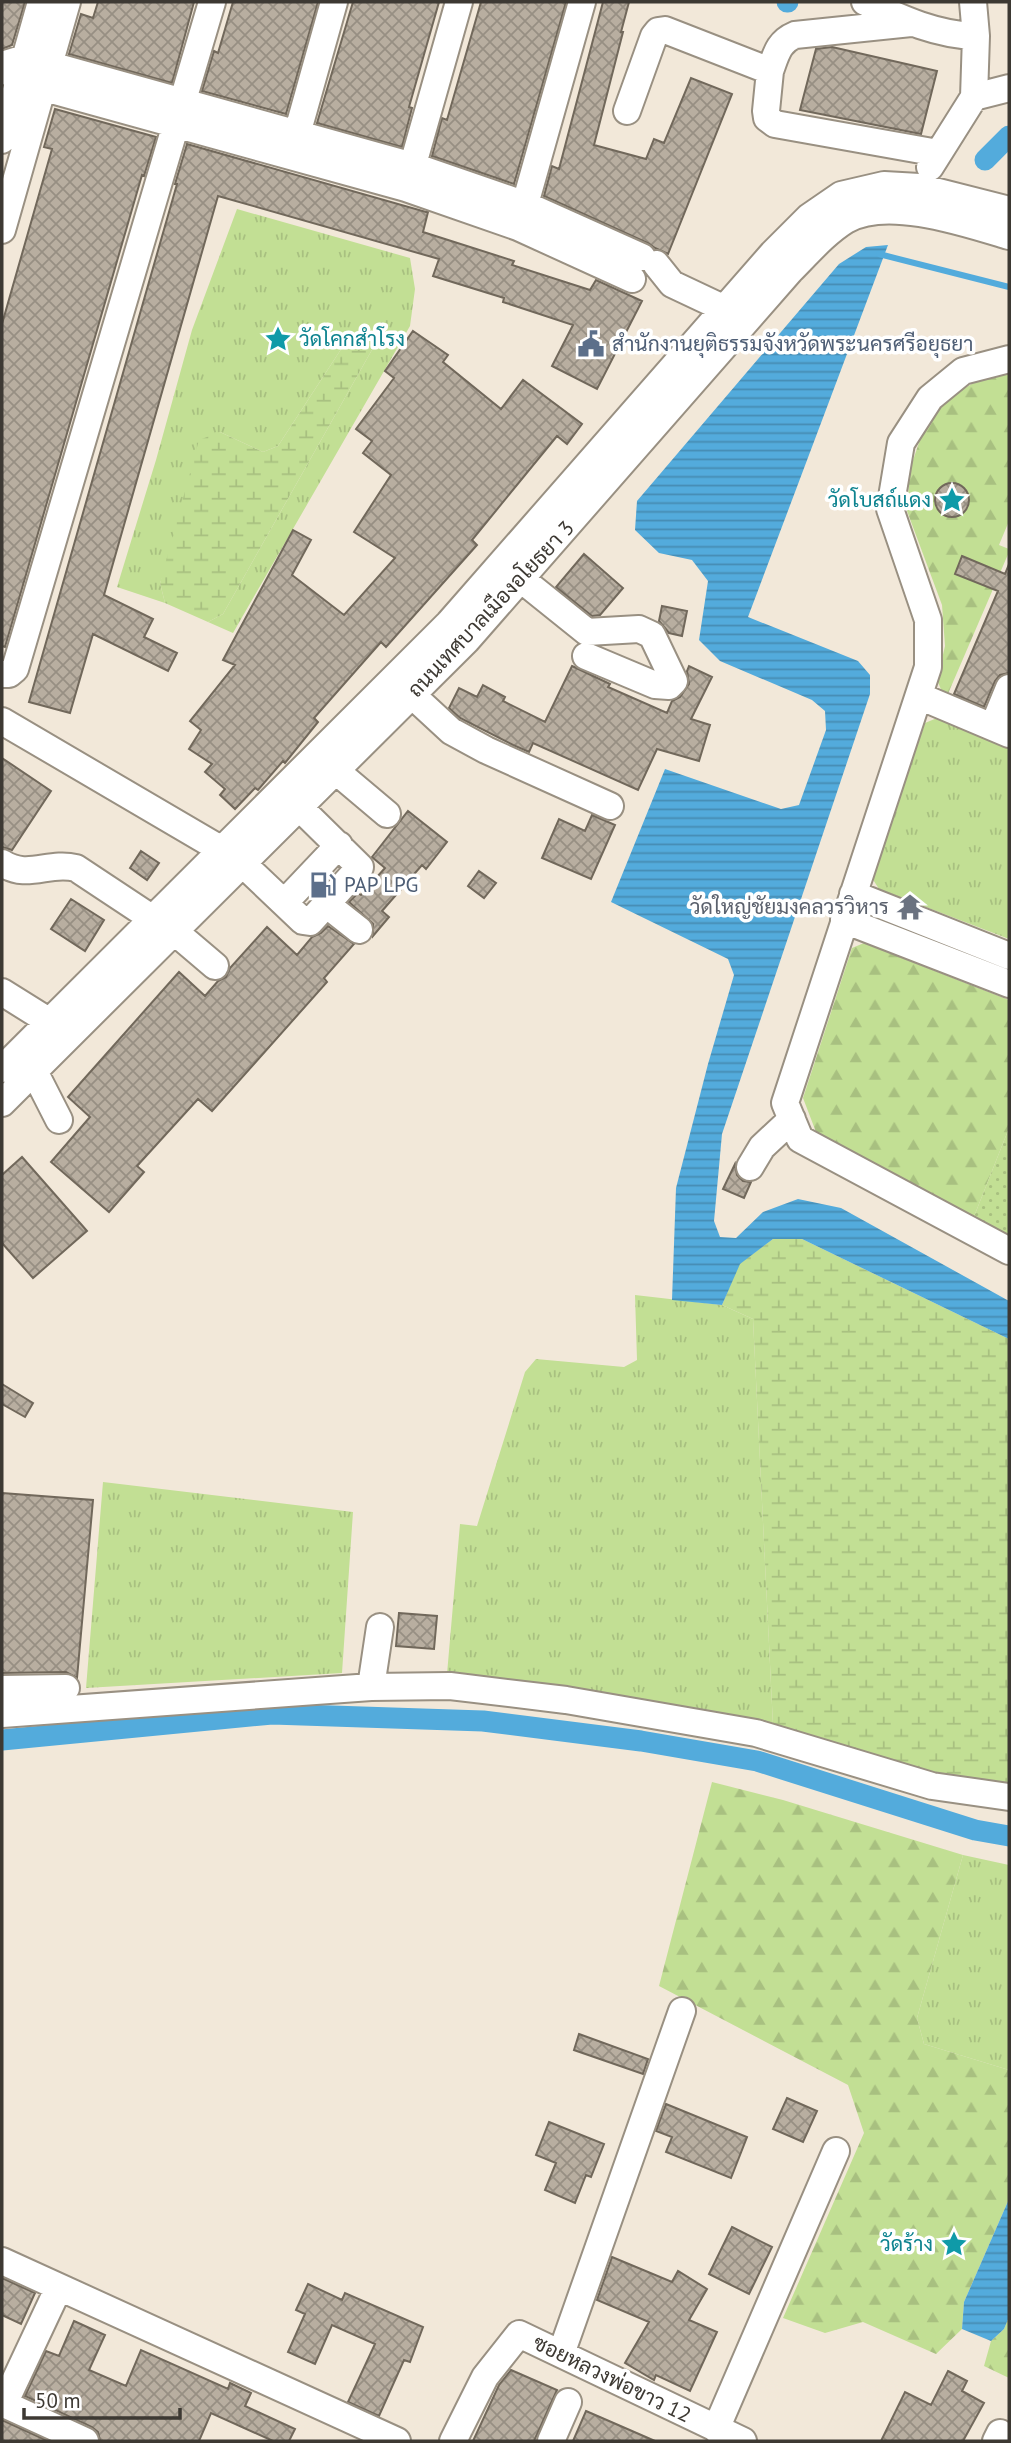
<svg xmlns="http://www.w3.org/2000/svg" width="1011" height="2443" font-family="'PT Sans',Sarabun,sans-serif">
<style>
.grass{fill:url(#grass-tufts)}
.forest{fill:url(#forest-firs)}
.wetland{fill:url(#wetland-marsh)}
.park{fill:url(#park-dots)}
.water{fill:url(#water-rules)}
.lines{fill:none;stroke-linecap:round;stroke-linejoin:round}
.stream{stroke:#53abdc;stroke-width:6}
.canal{stroke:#53abdc;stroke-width:21}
.building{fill:url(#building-cross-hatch);stroke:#71685b;stroke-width:2}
.minor-casing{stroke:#999082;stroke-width:30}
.minor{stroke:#fff;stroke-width:26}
.labels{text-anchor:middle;stroke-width:7;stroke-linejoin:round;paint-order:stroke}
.culture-label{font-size:21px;fill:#0d838f;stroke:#fff;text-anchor:end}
.service-label{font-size:21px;fill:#4e5e75;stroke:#fff;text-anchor:start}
.street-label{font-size:21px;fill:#3d3933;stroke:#fff}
.worship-label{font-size:21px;fill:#5b616d;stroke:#fff;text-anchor:end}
</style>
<defs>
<pattern id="grass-tufts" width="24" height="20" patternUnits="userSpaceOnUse" patternTransform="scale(1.75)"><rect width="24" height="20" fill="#c2df94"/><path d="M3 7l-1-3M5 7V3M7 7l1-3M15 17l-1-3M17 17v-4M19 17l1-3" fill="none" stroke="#a8c080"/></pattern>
<pattern id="forest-firs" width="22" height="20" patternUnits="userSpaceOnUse" patternTransform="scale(1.75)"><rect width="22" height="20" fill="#c2df94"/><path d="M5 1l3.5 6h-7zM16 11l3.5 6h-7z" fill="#a8c080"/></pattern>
<pattern id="wetland-marsh" width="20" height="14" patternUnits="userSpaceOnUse" patternTransform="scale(1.75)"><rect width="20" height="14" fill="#c2df94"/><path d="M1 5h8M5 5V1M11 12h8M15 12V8" fill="none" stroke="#a8c080"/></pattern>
<pattern id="park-dots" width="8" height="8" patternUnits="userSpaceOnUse" patternTransform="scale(1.75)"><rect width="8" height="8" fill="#c2df94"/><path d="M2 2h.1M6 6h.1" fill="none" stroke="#a8c080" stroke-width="1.8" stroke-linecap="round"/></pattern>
<pattern id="water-rules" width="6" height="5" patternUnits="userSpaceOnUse" patternTransform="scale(1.75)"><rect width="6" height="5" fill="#53abdc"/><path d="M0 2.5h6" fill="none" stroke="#468cb3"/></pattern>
<pattern id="building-cross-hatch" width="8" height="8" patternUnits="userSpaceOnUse" patternTransform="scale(1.75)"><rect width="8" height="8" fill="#b8aea0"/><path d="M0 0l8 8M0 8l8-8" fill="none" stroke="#978f83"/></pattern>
</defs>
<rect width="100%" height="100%" fill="#f2e8d9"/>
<!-- grass -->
<path class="grass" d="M237,209L410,258L415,289L410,326L233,633L208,622L223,614L373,348L362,328L349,337L278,446L263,452L220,432L160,583L165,603L117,587L156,460L192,330Z
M937,718L1009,748V939L879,889L872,878L925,723Z
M635,1295L722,1305L753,1319L773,1725L566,1686L447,1674L460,1524L477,1526L525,1372L536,1359L624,1367L637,1360Z
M103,1482L353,1512L342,1673L86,1688Z
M963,1855L1009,1865V2070L924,2044L917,2018Z"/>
<!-- forest -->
<path class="forest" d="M1009,373V521L999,545L1009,549V552L947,696L943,694L937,680L945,646L942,605L907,511L910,469L923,431L949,397L977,381Z
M864,943L1009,1000V1128L973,1219L816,1132L803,1098L852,948Z
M712,1782L783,1800L963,1855L917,2018L924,2044L1009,2070V2199L964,2302L962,2329L936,2354L863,2322L825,2333L783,2318L864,2133L848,2085L659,1986Z
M1009,2317V2378L984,2366L991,2341L1004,2329Z"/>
<!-- wetland -->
<path class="wetland" d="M362,328L375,335L373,348L223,614L208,622L165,603L160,583L199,440L220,432L263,452L278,446L349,337Z
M773,1239H802L1009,1339V1789L933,1776L773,1725L753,1319L722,1305L739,1264Z"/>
<!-- park -->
<path class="park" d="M1009,1128V1238L973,1219Z"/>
<!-- water -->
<path class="water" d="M888,245L748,617L858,661L870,675V694L722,1134L714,1221L720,1237L736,1238L763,1212L798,1199L841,1208L1009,1301V1339L802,1239H773L740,1264L722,1305L672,1300L676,1188L708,1064L734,975L728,959L611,902L665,769L781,809L799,805L826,730L825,711L812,700L720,661L699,640L708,581L692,560L659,553L635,530L637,501L839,264L866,247Z
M1009,2199V2317L1004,2329L991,2341L962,2329L964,2302Z"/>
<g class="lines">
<!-- stream -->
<path class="stream" d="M879,254L1009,287"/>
<!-- canal -->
<path class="canal" d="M787,2H788
M985,160L1009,136
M2,1740L272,1714L483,1721L641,1741L757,1761L975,1830L1009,1836"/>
</g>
<!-- building -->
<path class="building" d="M2,2H25L12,45L2,49Z
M98,2H194L172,83L69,54L81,14L93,18Z
M233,2H318L286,114L202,91L214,51L218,53Z
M353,2H439L409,107L412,108L402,147L317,123Z
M481,2H566L514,184L432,156L442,118L447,120Z
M603,2H629L621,32H623L594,145L646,159L654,139L664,143L691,78L732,94L668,254L655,248L648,243L544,196L552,166L559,169Z
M832,47L937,71L921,134L800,110L816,49Z
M55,109L156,137L144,176L142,175L5,647L2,646V324L52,149L44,147Z
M187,144L426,212H428L423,232L514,261L512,265L590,290L596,280L642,301L597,389L552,366L573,325L503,302L504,298L433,276L439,259L218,196L104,595L153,619L144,637L177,653L168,671L93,634L70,713L29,702L177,184H175Z
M413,331L448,355L443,362L501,409L523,380L582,424L567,444L557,436L472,540L477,545L386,647L381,642L314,718L318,722L285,763L283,761L258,790L255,788L235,809L220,795L225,789L205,772L212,764L189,749L201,730L190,721L235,665L223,660L293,530L311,540L292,575L344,615L395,558L354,532L391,475L363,453L372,441L356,429L394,378L385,371Z
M935 500a17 17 0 1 1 34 0a17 17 0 1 1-34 0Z
M584,554L623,588L600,615L592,616L556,587Z
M962,556L1005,574L1009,564V673L1000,675L995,681L984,707L954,694L998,591L955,574Z
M662,606L687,611L682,636L669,633L659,621Z
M572,666L610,684L608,687L667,713L672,701L680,697L689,684L687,671L689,666L712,677L691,719L710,725L699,761L657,749L638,790L533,743L529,752L513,745L460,718L449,708L459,688L477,697L483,685L505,697L503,701L545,722Z
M2,758L51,791L12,850L2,847Z
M408,811L447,842L426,869L422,865L382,911L389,917L373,936V924L349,902L358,893L361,895L385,868L372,857Z
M592,815L615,825L591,879L542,858L559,819L585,831Z
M141,851L159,863L147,880L130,868Z
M479,871L496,883L484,898L468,886Z
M71,899L104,920L85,951L51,929Z
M328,926L354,944L324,978L327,982L212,1111L198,1099L137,1166L144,1172L109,1212L51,1162L90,1117L68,1097L179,972L205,996L218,981L226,977L230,968L267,927L297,955L312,937L321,933Z
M22,1157L87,1231L33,1278L2,1243V1175Z
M735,1164L737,1175L743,1181L751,1182L744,1198L723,1189Z
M2,1384L33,1403L25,1417L2,1404Z
M2,1493L93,1500L77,1678L66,1672L2,1673Z
M399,1613L437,1616L434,1649L396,1646Z
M579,2034L648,2059L643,2074L574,2050Z
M787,2098L817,2111L803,2142L773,2129Z
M666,2104L747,2137L731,2178L666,2152L672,2137L656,2131Z
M549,2122L604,2144L591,2177L586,2175L575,2203L545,2190L556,2163L536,2155Z
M732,2227L772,2247L749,2294L709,2274Z
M612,2257L672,2282L678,2271L707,2289L689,2320L717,2332L690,2391L656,2375L654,2380L625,2363L649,2322L597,2300Z
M2,2278L35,2293L21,2324L2,2315Z
M308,2284L342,2300L345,2293L423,2327L410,2362L404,2360L379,2416L348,2402L375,2344L332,2325L315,2364L288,2352L305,2314L296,2310Z
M74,2321L105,2335L89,2370L126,2386L141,2350L228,2389L230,2383L251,2393L245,2406L295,2429L289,2441H273L211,2413L199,2441H100L98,2432L92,2427L25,2396L46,2351L59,2356Z
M511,2370L557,2390L534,2441H473L499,2385Z
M948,2371L967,2381L962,2391L984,2403L963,2441H881L905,2392L931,2405Z
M586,2411L655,2441H573Z
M2,2420L48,2441H2Z"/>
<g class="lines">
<!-- minor casing -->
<g class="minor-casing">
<path id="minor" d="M865,2C900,18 936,35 976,36
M2,65L25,58L413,166L526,205L642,257
M2,65L19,81L406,188L518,227L632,279
M770,71C776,55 778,42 795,35L911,23
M974,97L1009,88
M627,111L654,36L658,31L665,30L770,71L766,111L767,118L775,124L938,153
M2,140L41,2
M292,152L334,2
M930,167L974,97L976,36L973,2
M408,182L459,2
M520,222L582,2
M2,230L67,2
M656,264L672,284L725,309
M1009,359L963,371L930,398L901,443L890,509L928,620V667L785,1103L800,1139L1009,1251
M521,579L587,632L639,629L652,635L674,681L669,686L655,685L586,656
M2,674H9L15,669L212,2
M412,695L451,731L486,750L610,806
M919,696L1009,734
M2,721L222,850
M993,727L1009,688
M336,771L387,814
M2,863C28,880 48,861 76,868L153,919
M243,864L303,921L310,922L360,867L299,807
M853,894L1009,956
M284,903L339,845
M326,904L359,930
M844,920L1009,984
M175,932L215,966
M2,992L50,1022
M2,1069L449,623L773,253L809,217L841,195L884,185L919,187L1009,210
M34,1071L59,1120
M2,1103L467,640L790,271C808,253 825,233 846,220C887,196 966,223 1009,236
M750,1167L762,1147L792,1119
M371,1687L380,1627
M2,1689L66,1688
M2,1714L371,1687L450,1686L566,1700L756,1733L932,1786L1009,1797
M2,2261L397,2441
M561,2354L682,2011
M2,2403L85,2441
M4,2404L59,2287
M716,2429L836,2151
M453,2441L485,2377L519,2334L743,2441
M551,2441L568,2402
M996,2441L1000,2433"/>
</g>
<!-- minor -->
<use href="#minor" class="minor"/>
</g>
<!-- icons -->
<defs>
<g id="sight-bare" transform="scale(2.1)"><path d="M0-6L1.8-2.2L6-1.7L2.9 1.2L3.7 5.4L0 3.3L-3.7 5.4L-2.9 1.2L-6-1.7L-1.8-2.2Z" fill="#0f9aa8" stroke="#fff" stroke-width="2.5" paint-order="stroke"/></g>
<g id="civic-bare" transform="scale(2.1)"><path d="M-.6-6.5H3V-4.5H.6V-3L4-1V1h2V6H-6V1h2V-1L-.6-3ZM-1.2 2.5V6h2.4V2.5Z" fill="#5c6f8a" stroke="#fff" stroke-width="2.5" paint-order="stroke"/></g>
<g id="fuel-bare" transform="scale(2.1)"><path d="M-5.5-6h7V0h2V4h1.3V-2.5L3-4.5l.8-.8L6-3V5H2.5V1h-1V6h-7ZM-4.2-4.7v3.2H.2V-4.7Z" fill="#5c6f8a" stroke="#fff" stroke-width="2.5" paint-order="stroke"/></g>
<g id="temple-bare" transform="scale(2.1)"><path d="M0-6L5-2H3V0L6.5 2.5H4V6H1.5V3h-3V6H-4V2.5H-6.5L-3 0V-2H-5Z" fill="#6b7280" stroke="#fff" stroke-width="2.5" paint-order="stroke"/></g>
</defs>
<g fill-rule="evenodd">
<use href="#sight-bare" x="278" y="339"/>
<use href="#civic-bare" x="591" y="344"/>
<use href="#sight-bare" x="952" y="500"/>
<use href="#fuel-bare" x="323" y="885"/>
<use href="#temple-bare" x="910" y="907"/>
<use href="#sight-bare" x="954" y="2244"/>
</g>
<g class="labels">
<!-- culture labels -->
<g class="culture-label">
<text x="299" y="346" text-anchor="start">วัดโคกสำโรง</text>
<text x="931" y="507">วัดโบสถ์แดง</text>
<text x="933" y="2251">วัดร้าง</text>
</g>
<!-- service labels -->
<g class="service-label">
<text x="612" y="351">สำนักงานยุติธรรมจังหวัดพระนครศรีอยุธยา</text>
<text x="344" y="892">PAP LPG</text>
</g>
<!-- street labels -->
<g class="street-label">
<text transform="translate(491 609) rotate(-47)" y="7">ถนนเทศบาลเมืองอโยธยา 3</text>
<text transform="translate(612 2379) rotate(26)" y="7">ซอยหลวงพ่อขาว 12</text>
</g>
<!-- worship labels -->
<g class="worship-label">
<text x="889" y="914">วัดใหญ่ชัยมงคลวรวิหาร</text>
</g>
</g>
<!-- border -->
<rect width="1011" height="2443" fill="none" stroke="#3d3933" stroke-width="7"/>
<!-- scale -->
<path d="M24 2408v10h156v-10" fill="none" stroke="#3d3933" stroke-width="3.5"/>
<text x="35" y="2408" font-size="21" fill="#3d3933" stroke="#ffffff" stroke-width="5" paint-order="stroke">50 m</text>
</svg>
